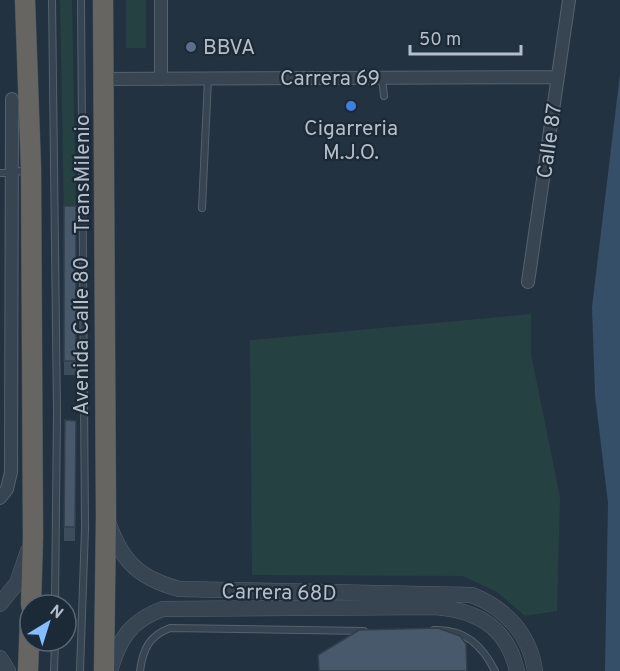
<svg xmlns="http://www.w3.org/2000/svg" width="620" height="671" font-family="Overpass,sans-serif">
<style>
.green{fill:#254142}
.water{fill:#354f69}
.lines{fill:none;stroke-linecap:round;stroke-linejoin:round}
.service-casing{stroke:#55626e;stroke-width:8}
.minor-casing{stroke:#55626e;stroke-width:14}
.tertiary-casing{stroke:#55626e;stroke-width:16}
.trunk-casing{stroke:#424f5b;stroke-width:21}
.service{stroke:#374451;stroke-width:6}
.minor{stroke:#374451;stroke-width:12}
.tertiary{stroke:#374451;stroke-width:15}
.trunk{stroke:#666562;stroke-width:20}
.wall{fill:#3e4d5c}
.building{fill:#48596b;stroke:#323e4b;stroke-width:1.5}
.service-dot{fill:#5c6f8a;stroke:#1c2936;stroke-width:2}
.shop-dot{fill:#3f7fe0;stroke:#1c2936;stroke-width:2}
.labels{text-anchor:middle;stroke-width:4.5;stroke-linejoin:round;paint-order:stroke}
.poi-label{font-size:21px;fill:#b4bfcb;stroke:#1c2936;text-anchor:start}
.street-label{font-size:21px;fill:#b4bfcb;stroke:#1c2936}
</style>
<rect width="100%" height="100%" fill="#233241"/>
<!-- green -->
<path class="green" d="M60,0H72L76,221H64Z
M126,0H146V48H126Z
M531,314V354L560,497L557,611L525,616L497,592L463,576L252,575L250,340Z"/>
<!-- water -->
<path class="water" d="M620,74V671H605L608,503L595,395L592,307Z"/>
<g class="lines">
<!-- service casing -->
<g class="service-casing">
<path id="service" d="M52,0L57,412L55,605
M382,78L384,96
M0,173H12L28,169
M202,208L208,79
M434,630C465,629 482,645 495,671
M54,671L55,641
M80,671L85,529L81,0
M140,671C143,649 149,636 170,628L364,631"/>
</g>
<!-- minor casing -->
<g class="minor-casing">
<path id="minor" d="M161,0V79
M103,79L558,77
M528,282L569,0
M0,498L7,489L11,472L12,99"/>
</g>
<!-- tertiary casing -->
<g class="tertiary-casing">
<path id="tertiary" d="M108,522C122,562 139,578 179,589L472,595C505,608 530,634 535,671
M0,604L17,583L28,551
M0,658L8,671
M110,671C119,639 131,620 163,609L436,607C478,611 507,627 517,671"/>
</g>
<!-- trunk casing -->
<g class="trunk-casing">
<path id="trunk" d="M25,0L31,168L33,537L31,605
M103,0L106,516L104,671
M28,671L30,619"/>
</g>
<!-- service -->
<use href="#service" class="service"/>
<!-- minor -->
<use href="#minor" class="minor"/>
<!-- tertiary -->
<use href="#tertiary" class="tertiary"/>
<!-- trunk -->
<use href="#trunk" class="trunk"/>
</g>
<!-- wall -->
<path class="wall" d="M64,206H76V375H64Z
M76,421L75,541H64V527Z"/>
<!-- building -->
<path class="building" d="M64,206H76V361H64Z
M65,420L76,421L75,527H64Z
M438,628L460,636L466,644L467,671H319L318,655L359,630Z"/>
<!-- markers -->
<circle class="service-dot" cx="191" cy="47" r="6"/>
<circle class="shop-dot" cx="351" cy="106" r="6"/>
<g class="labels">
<!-- poi labels -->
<g class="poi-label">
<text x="203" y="54">BBVA</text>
<text x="351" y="135" text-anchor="middle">Cigarreria<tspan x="351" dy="24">M.J.O.</tspan></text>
</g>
<!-- street labels -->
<g class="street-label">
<text x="330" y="85">Carrera 69</text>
<text transform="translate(549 141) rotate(-82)" y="7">Calle 87</text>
<text transform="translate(82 174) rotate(-90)" y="7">TransMilenio</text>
<text transform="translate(81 336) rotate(-90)" y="7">Avenida Calle 80</text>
<text transform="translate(279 592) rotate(1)" y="7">Carrera 68D</text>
</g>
</g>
<!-- north arrow -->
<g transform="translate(48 623) rotate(38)"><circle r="28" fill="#1c2936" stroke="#596572" stroke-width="1.5"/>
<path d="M0-4.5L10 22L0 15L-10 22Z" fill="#85beff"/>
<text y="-9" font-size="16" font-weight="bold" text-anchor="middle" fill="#b4bfcb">N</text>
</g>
<!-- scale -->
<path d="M410 45v9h111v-9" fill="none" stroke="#b4bfcb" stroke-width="3"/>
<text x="419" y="45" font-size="18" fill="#b4bfcb" stroke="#1c2936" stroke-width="4.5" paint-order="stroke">50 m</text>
</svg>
